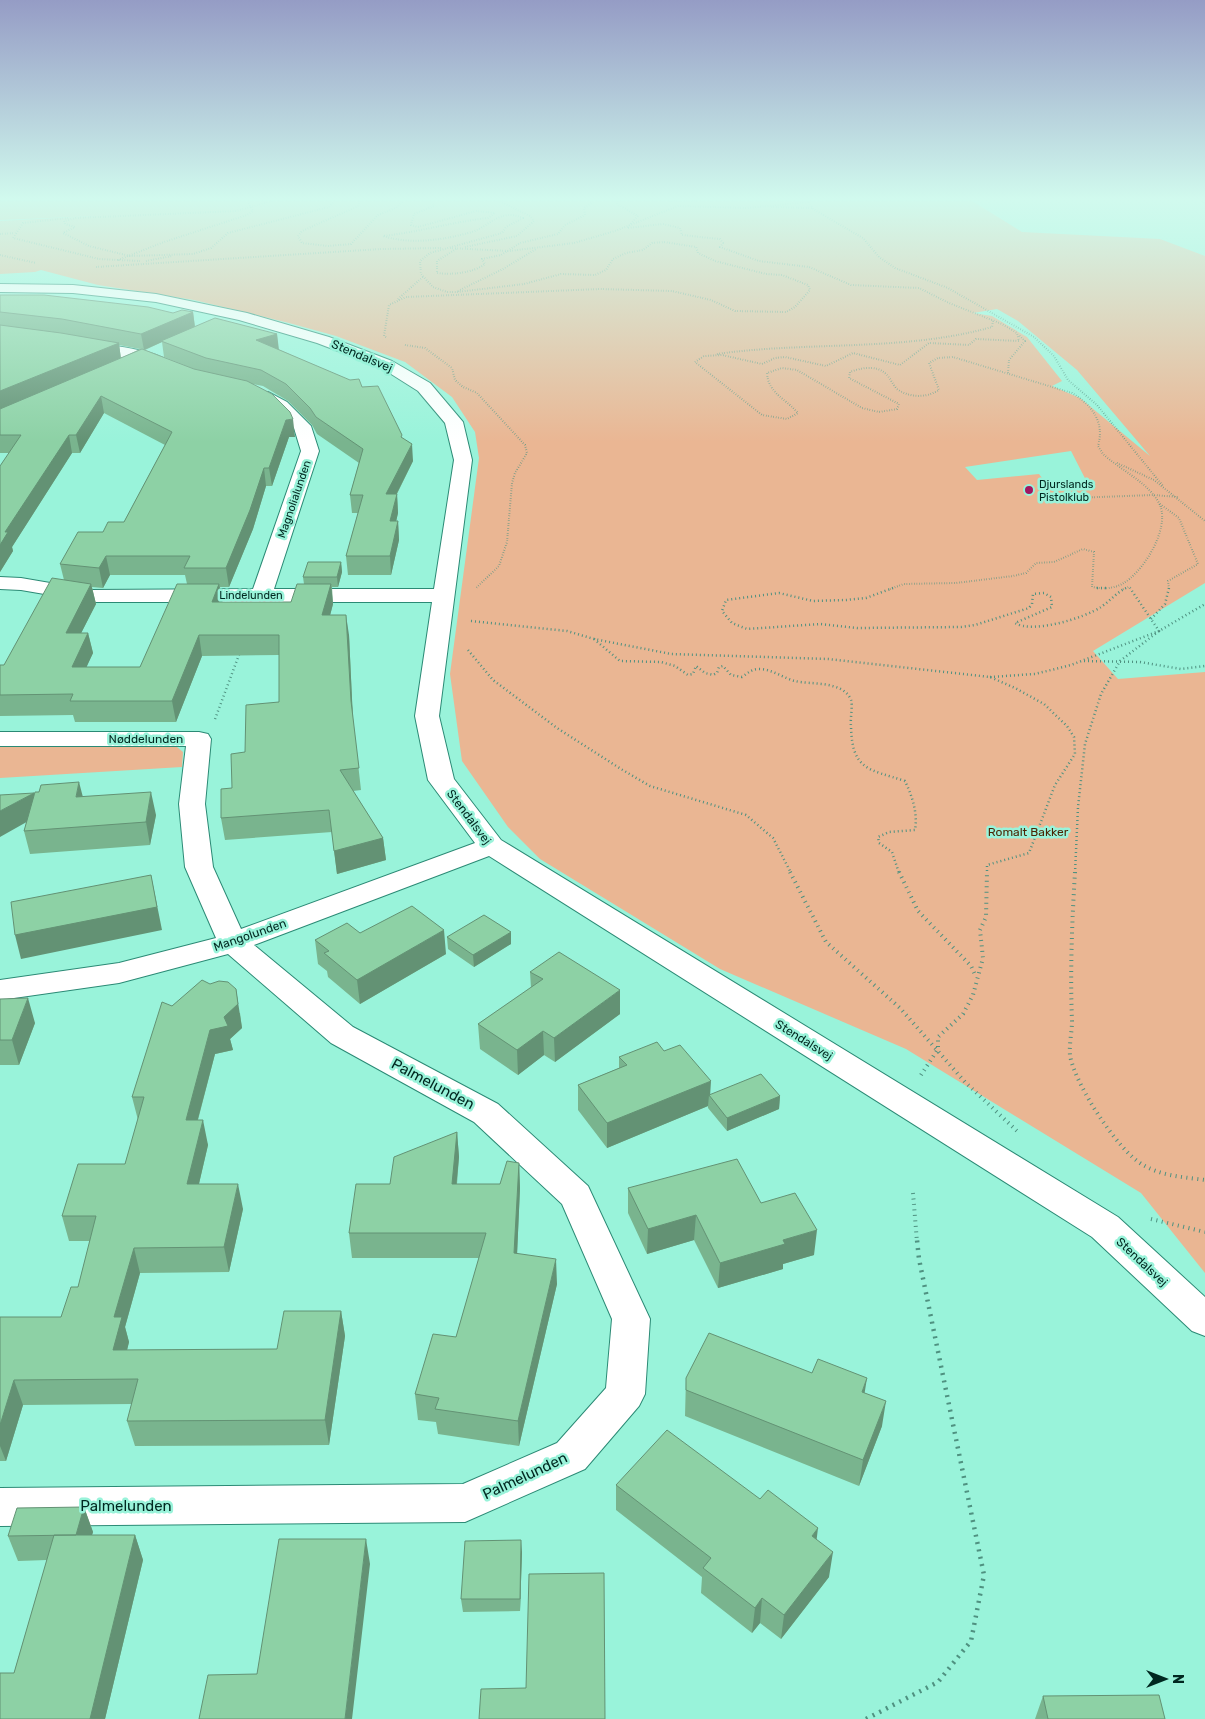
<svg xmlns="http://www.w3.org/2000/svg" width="1205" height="1719" font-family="Rubik,sans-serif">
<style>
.green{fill:#eab693;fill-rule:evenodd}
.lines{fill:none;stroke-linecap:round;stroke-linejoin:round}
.minor-casing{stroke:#2b8a75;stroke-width:2}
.path-far3{stroke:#4f9180;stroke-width:2;stroke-dasharray:0.5 2;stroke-linecap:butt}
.path-far2{stroke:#4f9180;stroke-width:2.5;stroke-dasharray:1 3;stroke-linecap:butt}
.path-far1{stroke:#4f9180;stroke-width:4;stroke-dasharray:1 4.5;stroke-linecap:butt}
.path{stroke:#4f9180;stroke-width:4.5;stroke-dasharray:2 5.5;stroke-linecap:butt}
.minor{fill:#fff;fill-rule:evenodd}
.rail-casing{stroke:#438071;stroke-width:3}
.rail{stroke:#99f3da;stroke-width:2;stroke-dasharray:5.5;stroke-linecap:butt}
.wall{fill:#79b48e;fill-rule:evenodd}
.shaded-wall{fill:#639274}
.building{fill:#8dd1a5;stroke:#639274}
.poi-dot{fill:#a11761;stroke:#99f3da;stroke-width:2}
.labels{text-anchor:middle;stroke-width:5;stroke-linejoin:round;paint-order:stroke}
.far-poi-label{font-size:11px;fill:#002820;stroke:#99f3da;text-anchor:start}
.far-street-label{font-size:11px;fill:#002820;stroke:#99f3da}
.street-label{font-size:12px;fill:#002820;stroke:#99f3da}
.park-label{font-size:12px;fill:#4b2505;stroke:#99f3da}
.near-street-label{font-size:15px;fill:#002820;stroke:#99f3da}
</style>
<rect width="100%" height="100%" fill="#99f3da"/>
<!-- green -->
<path class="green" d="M0,201H972L1022,232L1160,239L1205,256V583L1093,651L1118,679L1205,672V1273L1141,1193L906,1049L720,969L540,859L508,827L462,761L450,674L479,458L475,432L452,397L405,362L336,336L289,323L194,300L98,285L41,270L35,272L0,274V221L96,216L0,220ZM997,309L1018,321L1077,370L1150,456L1080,398L1052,386L1062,381L1027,337L992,316L973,313ZM1071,451L1091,490L1052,491L1039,474L977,480L965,467Z
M0,743L168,745L177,747L183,752L182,767L0,778Z"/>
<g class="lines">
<!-- minor casing -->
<g class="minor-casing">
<path id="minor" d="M0,284L73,285L156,294L247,313L329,337L392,361L430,383L463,422L472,460L439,716L454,779L501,840L1118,1217L1205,1297V1336L1192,1331L1092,1237L489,856L254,945L353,1027L498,1104L588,1186L650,1319L645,1394L639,1406L585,1469L465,1522L0,1526V1488L463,1484L557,1443L606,1388L612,1319L562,1204L474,1122L331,1043L228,954L119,983L0,1000V980L119,963L216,938L185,867L179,804L186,746H0V732H199L208,734L211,739L205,804L213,867L241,929L475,843L428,780L415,716L432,602H91L21,590L0,589V577L21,578L91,590L253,589L301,451L294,428L275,410L253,396L256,392H268L287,402L311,426L319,451L274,589H434L454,460L445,423L418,391L380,367L317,343L239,320L156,302L73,293L0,292Z
M84,341C103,345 161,349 172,365L164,370L141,361L78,349L76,346Z"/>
</g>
<!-- path-far3 -->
<path class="path-far3" d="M272,201L236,211L76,218L64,221L65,224L75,227L63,233L89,246L130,256L193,254L211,248L228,233L329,207L334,201
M359,201V205L354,208L302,231L298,236L302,243L328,246L351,244L378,215L396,208L403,201
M618,201L617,204L638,216L627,228L663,224L680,228L682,235L720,239L723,243L720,247L759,261L809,267L851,285L919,288L949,303L1002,324L1017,333L1019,341L976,339L969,345L929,343L900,365L853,353L826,366L785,357L775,358L762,364L722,355L704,356L695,362L762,415L787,419L798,413C786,399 768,393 767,373L782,368L797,370L862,408L879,412L897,409L899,404L849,378L850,372C860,368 876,365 885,373C890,377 892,384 897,389C909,398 927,398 939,390L929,363L938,358L953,357L1072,393C1092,405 1105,422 1098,446L1103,454C1120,470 1150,483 1160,505C1170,529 1143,573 1122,584C1113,589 1102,589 1092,587L1094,552L1083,549L1054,562L1036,563L1026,573L1013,576L956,583L904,584L890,589
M669,201H699
M809,202L813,209L863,238L879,257L895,268L948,288L1034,337L1054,356L1068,380L1097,405L1163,486
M771,207L812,208
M68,218L23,223L13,238L99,259L140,261
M0,234L15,233
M465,247L517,236L534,221L530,216L499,201
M450,248L509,251L574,243L615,231L678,206L747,208L809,202
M456,249L437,261V273C452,275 473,273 485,264L482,259L501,255L520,243L558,234L565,225L585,215L584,208L595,201
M0,255L36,263
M118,260L164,242L247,215L253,211L248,202L250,201
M146,261L172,256
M96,267L381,249L442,248
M458,291L503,269L536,249
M398,299L424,276
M386,337L384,336L389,305L406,297L600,289L672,291L711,300L735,311L786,312L795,307L810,290L808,285L782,275L766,274L715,261L698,253L696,247L664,242L652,243L643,250L626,253L613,259L606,270L595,275L561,274L524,284L457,292H447L433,287L421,274L420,261L430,253L502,233L506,227L523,218C500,208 490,226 472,232C443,240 412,245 383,236C419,232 452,222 488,218L495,213L476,211L418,227L411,225L414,214L434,206L429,201
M405,345L425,348L452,368L455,380L463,387L477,393L525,445L527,453L515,473L512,483L507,542L499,566L476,588
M717,354C808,341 903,352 992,327L993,321
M1008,373L1009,360L1025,341L1019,335
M1117,463L1154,480L1205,521
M1047,499L1153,495L1178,497
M1160,504L1179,518L1198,564L1168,581L1169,589
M1123,589L1129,587L1132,589"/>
<!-- path-far2 -->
<path class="path-far2" d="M893,588L866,598L846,600L813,601L779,593L726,600L722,611L732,623L747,629L820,624L857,628L961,627L975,625L1029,608L1032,604L1033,594L1044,593L1051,597L1052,607L1015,623C1033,634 1084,618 1101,607C1110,601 1116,593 1126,588
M1097,588H1107
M1151,619L1165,604L1169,588
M471,621L567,631L594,639L671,654L828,659L990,677L1015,688L1044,704L1067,726L1074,737L1075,754L1055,785L1029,853L987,865V873
M594,639L620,661L661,662L675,666L688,675L693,674L696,666L705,673L713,675L717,673L719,667L723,666L731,675L742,677C748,673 752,669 759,669C772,669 783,678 795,681C810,685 843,680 851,700C853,706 850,719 851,726C852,771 869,769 905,781C912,796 918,813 915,830L889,832L878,837L879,843L892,852L899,873
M468,650L493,680L557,728L621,769L650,786L746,815L773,838L791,873
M1084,661L1140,662L1181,669L1205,666
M990,677L1035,674L1071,665L1159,631L1130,588
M215,719L240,652
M1075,873L1078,807L1085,744L1101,694L1120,661L1159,631L1205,604"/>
<!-- path-far1 -->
<path class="path-far1" d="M790,872L826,942L900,1008L965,1082L1017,1131
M899,872L918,911L971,966L976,977
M1075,872C1072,922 1070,971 1072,1021C1072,1032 1069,1044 1070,1055C1074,1083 1118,1151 1143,1165C1162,1176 1183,1177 1205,1180
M921,1075L938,1049V1037L963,1014L973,995L983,958L980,930L986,917L987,872
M913,1193L917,1242
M1151,1219L1205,1232"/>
<!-- path -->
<path class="path" d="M866,1719L938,1682L971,1641L984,1575L919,1259L917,1240"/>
<!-- minor -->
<use href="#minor" class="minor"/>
<!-- rail casing -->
<g class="rail-casing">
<path id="rail" d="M1203,201L1205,202"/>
</g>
<!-- rail -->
<use href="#rail" class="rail"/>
</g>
<!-- wall -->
<path class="wall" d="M0,295L173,313L193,312L195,327L277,334L278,349L362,387L402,438L413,461L397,494L398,513L396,521H398L399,540L391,575H348L346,556L358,513H352L350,495L359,463L317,434L312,425L288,401L263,386L253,384L295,437H289L272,486H266L253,529L229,587H220L222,602H291L304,584L303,577L341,562L342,572L338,587H332L333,604L330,615L349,635L353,719L361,790L353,791L383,838L386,860L337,874L332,832L225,840L221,818L245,752L279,702V655L202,656L176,722H75L73,715L0,716V665H4L64,580L60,564L103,532L124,522L165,445L104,413L80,453H72L12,547L13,551L0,572L9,453H0ZM162,342L164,357L197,370L145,350ZM119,345L140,349L121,358ZM110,575H185L187,584L140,667H86L93,653L88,633H81L96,604L92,587L103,588Z
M34,795L83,797L156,815L150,845L30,854L24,831Z
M360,933L446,954L360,1004L328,977L327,971L318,964L315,940Z
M447,937L511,944L474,967L448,949Z
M530,972L620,1014L555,1062L544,1055L518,1075L480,1049L478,1024L531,988Z
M0,999L35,1023L19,1065H0Z
M172,1006L240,1013L242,1028L230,1039L233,1050L215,1054L198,1120L208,1145L199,1184L243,1209L229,1272L140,1273L125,1327L129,1342L127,1350L277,1349L341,1311L345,1336L329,1445L135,1446L127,1421L132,1404L23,1405L6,1461H0V1317H61L78,1287L90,1241H69L62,1216L125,1164L138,1120L132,1097Z
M664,1051L710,1095L780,1096L779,1109L727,1131L708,1108V1106L607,1148L578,1110V1085L619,1068V1057Z
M457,1132L459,1157L457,1184H500L519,1163L520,1188L517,1254L557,1284L519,1446L438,1434L436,1422L418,1420L415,1394L456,1337L479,1258H352L349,1233L390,1184Z
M628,1188L761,1203L814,1255L783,1264V1269L718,1288L694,1240L647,1254L628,1213Z
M812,1373L865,1393L882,1426L859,1486L685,1416L686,1378Z
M616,1485L817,1540L829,1577L781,1639L760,1623L752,1633L701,1593L702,1577L616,1510Z
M84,1507L93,1532L92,1535H135L143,1560L105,1719H0L14,1673L47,1560L18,1561L8,1536Z
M522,1552L520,1611L463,1612L461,1599Z
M1043,1696L1165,1719H1035Z"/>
<!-- shaded-wall -->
<path class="shaded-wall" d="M193,312L195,328L161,341L162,342L144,350L141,334Z
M277,334L279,350L256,340Z
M119,343L121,360L0,412V391Z
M101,396L104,413L80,453L76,435Z
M293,419L295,437H289L272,486L269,468L286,420Z
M69,435L72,453L12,547L13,551L0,572V545L5,532Z
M412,444L413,461L387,513L386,494Z
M264,468L266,486L253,529L229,587L226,568Z
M397,494L398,513L392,540L390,521Z
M398,521L399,540L391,575L390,556Z
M106,556L110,575L103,588L99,568Z
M341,562L342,572L338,587L337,577Z
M91,584L96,604L71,653L66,633Z
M219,584L223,604L212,602Z
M331,584L333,604L325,635L322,615Z
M346,615L349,635L353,722L351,701Z
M88,633L93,653L77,688L72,667Z
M199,635L202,656L176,722L172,701Z
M79,782L85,805L76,797Z
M151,792L156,815L150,845L146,822Z
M34,793L39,815L0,837V811Z
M383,838L386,860L337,874L334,851Z
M151,875L162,930L21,959L15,935Z
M444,930L446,954L360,1004L357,980Z
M511,932V944L474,967L473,955Z
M236,989L242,1028L230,1039L233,1050L215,1054L191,1145L186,1120L210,1030L224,1017Z
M620,990V1014L555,1062L554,1038Z
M28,998L35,1023L19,1065L12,1040Z
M543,1031L544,1055L518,1075L517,1050Z
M711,1081L710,1097L709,1095L708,1106L607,1148V1123Z
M780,1096L779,1109L727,1131V1118Z
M203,1120L208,1145L193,1209L187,1184Z
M457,1132L459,1157L454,1209L452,1184Z
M519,1163L520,1188L516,1278L514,1253Z
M238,1184L243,1209L229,1272L224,1247Z
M696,1215L694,1240L647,1254L648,1229Z
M817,1230L814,1255L783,1264V1269L718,1288L720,1263L783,1240Z
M134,1248L140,1273L125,1327L129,1342L121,1375L113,1350L114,1317Z
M556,1259L557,1284L519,1446L518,1421Z
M341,1311L345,1336L329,1445L325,1420Z
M867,1378L863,1403L862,1392Z
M14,1380L23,1405L6,1461L0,1446V1425Z
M886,1401L882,1426L859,1486L863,1460Z
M84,1507L93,1532L84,1560L76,1535Z
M818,1528L815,1553L812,1536Z
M135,1535L143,1560L105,1719H90Z
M366,1539L370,1564L352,1719H345Z
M521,1540L522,1552L520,1611V1599Z
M833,1552L829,1577L781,1639L784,1615Z
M762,1598L760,1623L752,1633L755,1608Z"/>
<!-- building -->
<path class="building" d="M0,295H44L148,307L173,313L182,310L193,312L141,334L62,319L0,312Z
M215,318L277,334L256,340L350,380L359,379L362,387L378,386L402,435L401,437L412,444L386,494H397L390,521H398L390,556H346L363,495H350L363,449L316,417L310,408L286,384L261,370L206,358L161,341Z
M0,325L61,333L119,343L0,391Z
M142,349L194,369L247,381L272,394L290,412L293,419L286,420L269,468H264L250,510L226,568H184L190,556H106L99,568L60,564L78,532H103L108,522H124L172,432L101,396L76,435H69L5,532H8L0,545V466L21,435H0V409Z
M308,562H341L337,577H303Z
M52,578L91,584L66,633H88L72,667H140L177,584H219L212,602H291L297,584H331L322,615H346L351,701L359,768L340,770L383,838L334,851L329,810L221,818V789L232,788L231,754L245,752L246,705L279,702V635H199L172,701H70L73,694L0,695V665H4Z
M79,782L76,797L151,792L146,822L24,831L35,792H39L41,785Z
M34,793L0,811V795Z
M151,875L157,907L15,935L11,902Z
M412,906L444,930L357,980L324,953L329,951L315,940L347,923L360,933Z
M484,915L511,932L473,955L447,937Z
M559,952L620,990L554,1038L543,1031L517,1050L478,1024L543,979L530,972Z
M202,980L210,984L219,981L228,982L236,989L238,1004L224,1017L228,1026L210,1030L186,1120H203L187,1184H238L224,1247L134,1248L114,1317H122L113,1350L277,1349L284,1311H341L325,1420L127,1421L138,1379L14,1380L0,1425V1317H61L71,1287H78L96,1216H62L78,1164H125L144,1097H132L162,1002L172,1006Z
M28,998L12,1040H0V999Z
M657,1042L664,1051L680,1045L711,1081L607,1123L578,1085L627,1065L619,1057Z
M761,1074L780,1096L727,1118L709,1095Z
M457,1132L452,1184H500L507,1161L519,1163L514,1253L556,1259L518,1421L435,1409L439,1398L415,1394L433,1334L456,1337L486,1233H349L356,1184H390L394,1157Z
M737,1159L761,1203L795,1193L817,1230L783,1240L785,1244L720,1263L696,1215L648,1229L628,1188Z
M709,1333L812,1373L818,1359L867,1378L862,1392L886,1401L863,1460L686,1390V1378Z
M667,1430L760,1499L768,1490L818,1528L812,1536L833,1552L784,1615L762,1598L755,1608L703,1568L711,1558L616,1485Z
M84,1507L76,1535L8,1536L17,1508Z
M54,1535H135L90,1719H0V1673H14Z
M279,1539H366L345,1719H199L208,1675L257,1674Z
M521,1540L520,1599H461L465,1541Z
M604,1573L605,1719H479L481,1689L526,1688L529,1574Z
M1159,1695L1165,1719H1048L1043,1696Z"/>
<!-- sky -->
<linearGradient id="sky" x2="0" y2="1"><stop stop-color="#959cc5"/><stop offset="0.45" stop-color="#d1faee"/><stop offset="1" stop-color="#d1faee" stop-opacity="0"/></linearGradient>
<rect width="1205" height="442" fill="url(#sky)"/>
<!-- markers -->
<circle class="poi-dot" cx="1029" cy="490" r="5"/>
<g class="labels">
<!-- far-poi labels -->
<g class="far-poi-label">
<text x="1039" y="488">Djurslands<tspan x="1039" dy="13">Pistolklub</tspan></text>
</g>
<!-- far-street labels -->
<g class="far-street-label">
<text transform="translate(294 499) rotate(-71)" y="4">Magnolialunden</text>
<text x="251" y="599">Lindelunden</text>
</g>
<!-- street labels -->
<g class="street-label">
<text transform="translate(362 356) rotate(23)" y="4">Stendalsvej</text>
<text x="146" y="743">Nøddelunden</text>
<text transform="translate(469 817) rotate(53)" y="4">Stendalsvej</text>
<text transform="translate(250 935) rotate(-19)" y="4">Mangolunden</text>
<text transform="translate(804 1040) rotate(32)" y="4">Stendalsvej</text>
<text transform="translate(1142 1262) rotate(43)" y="4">Stendalsvej</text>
</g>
<!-- park labels -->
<g class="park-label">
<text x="1028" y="836">Romalt Bakker</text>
</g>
<!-- near-street labels -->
<g class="near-street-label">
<text transform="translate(433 1084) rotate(28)" y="5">Palmelunden</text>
<text transform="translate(525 1476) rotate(-25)" y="5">Palmelunden</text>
<text x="126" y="1511">Palmelunden</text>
</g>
</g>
<!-- north arrow -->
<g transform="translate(1165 1679) rotate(90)" stroke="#99f3da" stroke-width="4" paint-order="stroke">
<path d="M0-4L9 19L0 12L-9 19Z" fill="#002820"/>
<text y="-8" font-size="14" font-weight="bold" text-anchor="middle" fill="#002820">N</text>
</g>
</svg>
